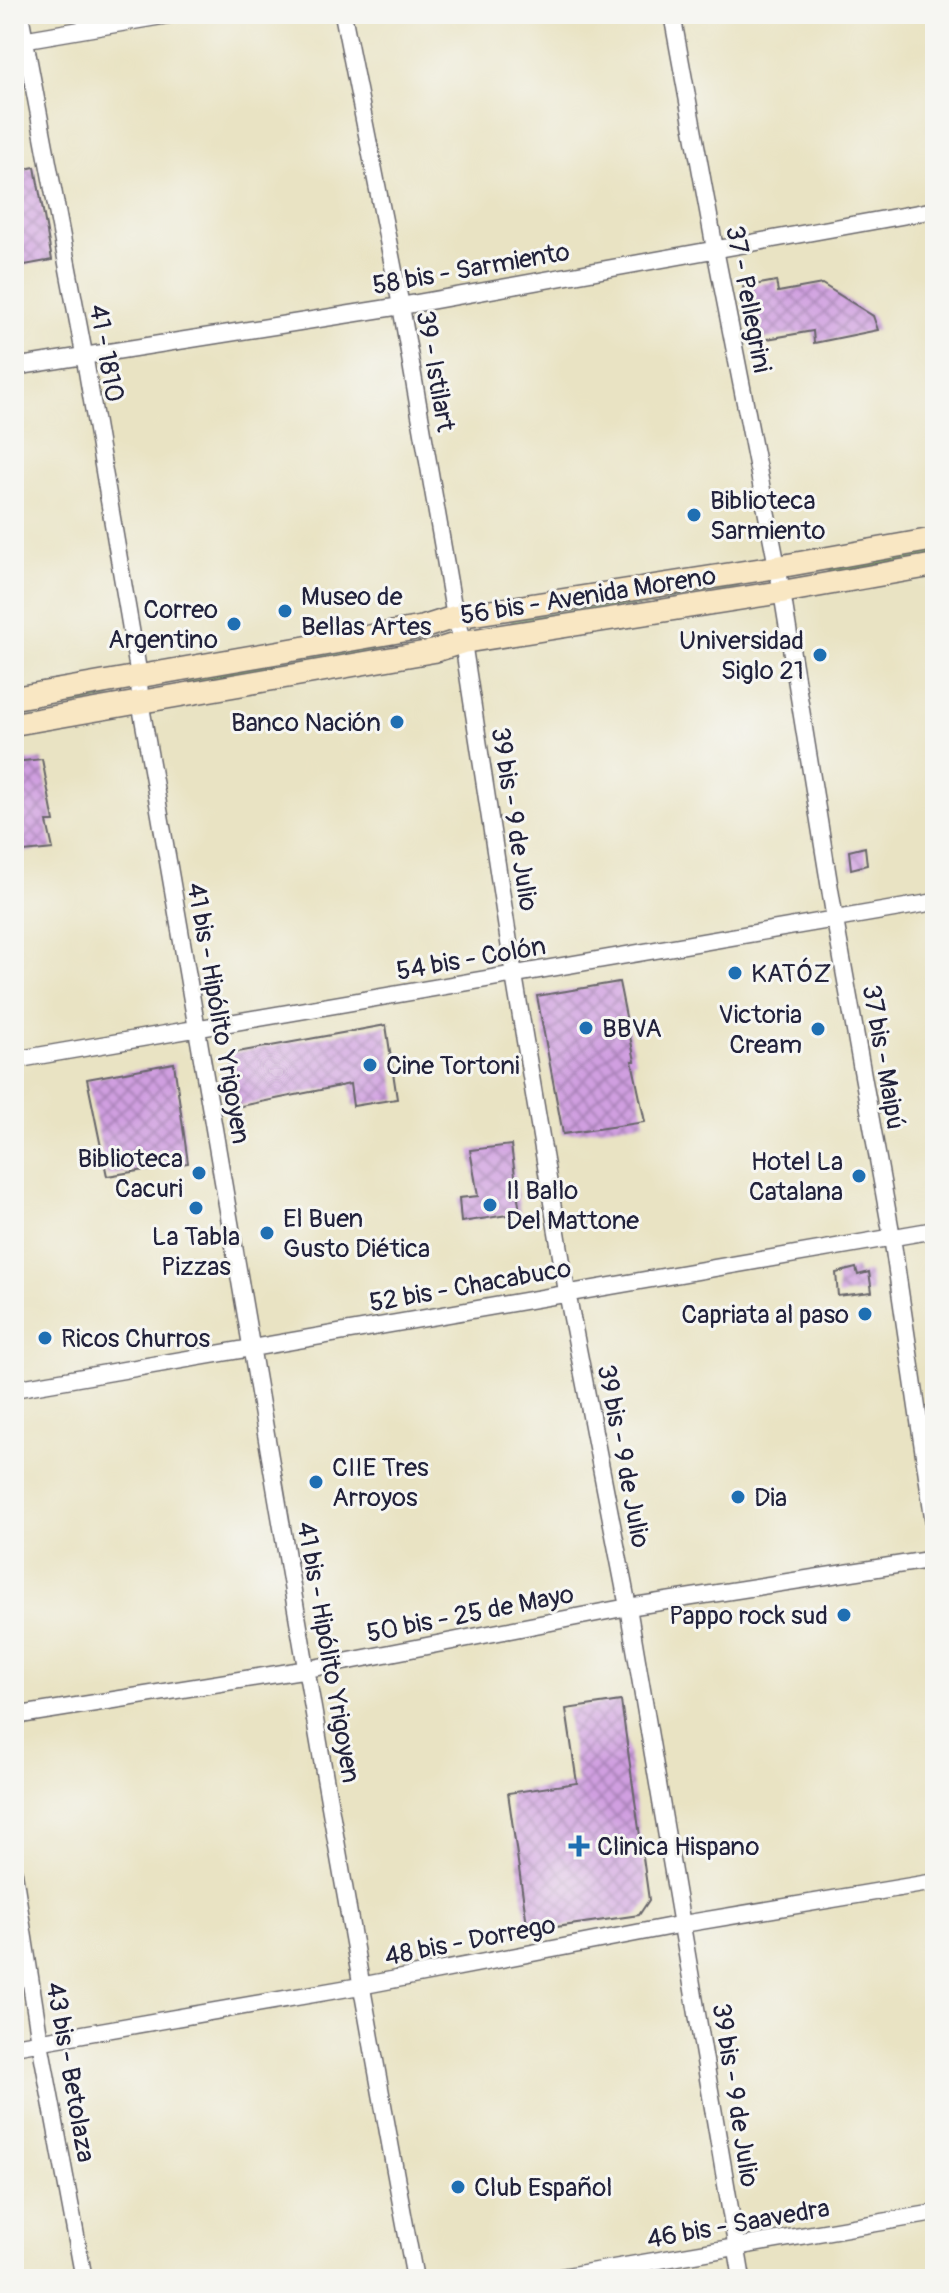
<svg xmlns="http://www.w3.org/2000/svg" width="949" height="2293" font-family="Pangolin,sans-serif">
<style>
.grass{fill:url(#grass-tufts);stroke:#5e7255;stroke-width:2}
.building{fill:url(#building-cross-hatch)}
.lines{fill:none;stroke-linecap:round;stroke-linejoin:round}
.street-casing{stroke:#68666b;stroke-width:19}
.secondary-casing{stroke:#68666b;stroke-width:25}
.street{stroke:#fff;stroke-width:16}
.secondary{stroke:#f9e7c3;stroke-width:22}
.poi-dot{fill:#1f6fb2;stroke:#f6f6f2;stroke-width:3}
.labels{text-anchor:middle;stroke-width:6;stroke-linejoin:round;paint-order:stroke}
.street-label{font-size:26px;fill:#22223b;stroke:#f6f6f2}
.poi-label{font-size:26px;fill:#22223b;stroke:#f6f6f2;text-anchor:start}
</style>
<defs>
<pattern id="grass-tufts" width="24" height="20" patternUnits="userSpaceOnUse" patternTransform="scale(2)"><rect width="24" height="20" fill="#99c36f"/><path d="M3 7l-1-3M5 7V3M7 7l1-3M15 17l-1-3M17 17v-4M19 17l1-3" fill="none" stroke="#84a761"/></pattern>
<pattern id="building-cross-hatch" width="8" height="8" patternUnits="userSpaceOnUse" patternTransform="scale(2)"><rect width="8" height="8" fill="#d09fe0"/><path d="M0 0l8 8M0 8l8-8" fill="none" stroke="#a881b7"/></pattern>
</defs>
<rect width="100%" height="100%" fill="#f6f6f2"/>
<filter id="ink" filterUnits="userSpaceOnUse"><feTurbulence type="fractalNoise" baseFrequency=".0125" numOctaves="2"/><feDisplacementMap in="SourceGraphic" scale="16" xChannelSelector="R" yChannelSelector="G"/><feConvolveMatrix kernelMatrix="1 2 1 2 8 2 1 2 1" color-interpolation-filters="sRGB"/></filter>
<filter id="wash" filterUnits="userSpaceOnUse"><feTurbulence type="fractalNoise" baseFrequency=".006" numOctaves="4" result="noise"/><feDisplacementMap in="SourceGraphic" scale="32" xChannelSelector="R" yChannelSelector="G"/><feGaussianBlur stdDeviation="1.8" result="paint"/><feColorMatrix in="noise" values="0 0 0 0 0 0 0 0 0 0 0 0 0 0 0 0 0 1.4 0 .05"/><feComposite in="paint" operator="in"/></filter>
<g filter="url(#wash)">
<rect width="100%" height="100%" fill="#e9e3c3"/>
<!-- grass -->
<path class="grass" d="M935,549V557L832,574L831,567Z
M738,581L739,589L512,627L511,620Z
M412,638L413,646L186,685L185,677Z
M109,692L110,699L14,716V708Z"/>
<g id="blocks">
<!-- building -->
<path class="building" d="M35,167L52,260L14,267V171Z
M776,281L778,292L822,284L873,316L878,330L814,343L813,331L755,341L743,287Z
M42,759L54,822H47L53,849L14,853V762Z
M865,847L867,865L851,869L849,851Z
M619,982L635,1061H632L645,1122L563,1134L537,996Z
M386,1025L397,1099L353,1106L350,1084L236,1107L227,1054Z
M174,1063L188,1163L107,1176L87,1079Z
M511,1145L520,1213L461,1222L459,1198L478,1196L470,1150Z
M856,1268L858,1275L869,1272L872,1292L838,1296L836,1273Z
M621,1701L649,1900L639,1915L528,1931L508,1793L577,1783L566,1709Z"/>
</g>
</g>
<g filter="url(#ink)">
<use href="#blocks" fill-opacity="0" stroke="#68666b" stroke-width="2"/>
<g class="lines">
<!-- street casing -->
<g class="street-casing">
<path id="street" d="M20,14L84,354L139,676L140,701C233,1227 317,1754 415,2279
M343,14L401,306L455,617L463,642L514,975L567,1292L628,1607L742,2279
M672,14L715,249L782,592L835,920L892,1237L935,1530
M16,41L174,14
M14,367L401,306L935,210
M14,1060L935,902
M14,1389L935,1230
M14,1716L308,1669L628,1607L935,1559
M14,1873L40,2042L84,2279
M14,2046L360,1986L683,1924L935,1882
M549,2279L935,2213"/>
</g>
<!-- secondary casing -->
<g class="secondary-casing">
<path id="secondary" d="M14,698L424,627L455,617L777,567L935,539
M14,724L434,651L463,642L782,592L935,565"/>
</g>
<!-- street -->
<use href="#street" class="street"/>
<!-- secondary -->
<use href="#secondary" class="secondary"/>
</g>
</g>
<!-- markers -->
<g class="poi-dot">
<circle cx="694" cy="515" r="8"/>
<circle cx="285" cy="611" r="8"/>
<circle cx="234" cy="624" r="8"/>
<circle cx="820" cy="655" r="8"/>
<circle cx="397" cy="722" r="8"/>
<circle cx="735" cy="973" r="8"/>
<circle cx="586" cy="1028" r="8"/>
<circle cx="818" cy="1029" r="8"/>
<circle cx="370" cy="1065" r="8"/>
<circle cx="199" cy="1173" r="8"/>
<circle cx="859" cy="1176" r="8"/>
<circle cx="490" cy="1205" r="8"/>
<circle cx="196" cy="1208" r="8"/>
<circle cx="267" cy="1233" r="8"/>
<circle cx="865" cy="1314" r="8"/>
<circle cx="45" cy="1338" r="8"/>
<circle cx="316" cy="1482" r="8"/>
<circle cx="738" cy="1497" r="8"/>
<circle cx="844" cy="1615" r="8"/>
<path d="M575 1834h8v8h8v8h-8v8h-8v-8h-8v-8h8z"/>
<circle cx="458" cy="2187" r="8"/>
</g>
<g class="labels">
<!-- street labels -->
<g class="street-label">
<text transform="translate(471 268) rotate(-10)" y="9">58 bis - Sarmiento</text>
<text transform="translate(749 299) rotate(79)" y="9">37 - Pellegrini</text>
<text transform="translate(107 353) rotate(80)" y="9">41 - 1810</text>
<text transform="translate(436 371) rotate(80)" y="9">39 - Istilart</text>
<text transform="translate(588 595) rotate(-9)" y="9">56 bis - Avenida Moreno</text>
<text transform="translate(515 819) rotate(81)" y="9">39 bis - 9 de Julio</text>
<text transform="translate(471 958) rotate(-10)" y="9">54 bis - Colón</text>
<text transform="translate(219 1013) rotate(80)" y="9">41 bis - Hipólito Yrigoyen</text>
<text transform="translate(884 1057) rotate(80)" y="9">37 bis - Maipú</text>
<text transform="translate(470 1285) rotate(-10)" y="9">52 bis - Chacabuco</text>
<text transform="translate(624 1456) rotate(79)" y="9">39 bis - 9 de Julio</text>
<text transform="translate(470 1613) rotate(-11)" y="9">50 bis - 25 de Mayo</text>
<text transform="translate(329 1652) rotate(80)" y="9">41 bis - Hipólito Yrigoyen</text>
<text transform="translate(470 1940) rotate(-11)" y="9">48 bis - Dorrego</text>
<text transform="translate(71 2072) rotate(80)" y="9">43 bis - Betolaza</text>
<text transform="translate(736 2095) rotate(81)" y="9">39 bis - 9 de Julio</text>
<text transform="translate(738 2223) rotate(-10)" y="9">46 bis - Saavedra</text>
</g>
<!-- poi labels -->
<g class="poi-label">
<text x="710" y="509">Biblioteca<tspan x="710" dy="30">Sarmiento</tspan></text>
<text x="301" y="605">Museo de<tspan x="301" dy="30">Bellas Artes</tspan></text>
<text x="218" y="618" text-anchor="end">Correo<tspan x="218" dy="30">Argentino</tspan></text>
<text x="804" y="649" text-anchor="end">Universidad<tspan x="804" dy="30">Siglo 21</tspan></text>
<text x="381" y="731" text-anchor="end">Banco Nación</text>
<text x="751" y="982">KATÓZ</text>
<text x="802" y="1023" text-anchor="end">Victoria<tspan x="802" dy="30">Cream</tspan></text>
<text x="602" y="1037">BBVA</text>
<text x="386" y="1074">Cine Tortoni</text>
<text x="183" y="1167" text-anchor="end">Biblioteca<tspan x="183" dy="30">Cacuri</tspan></text>
<text x="843" y="1170" text-anchor="end">Hotel La<tspan x="843" dy="30">Catalana</tspan></text>
<text x="506" y="1199">Il Ballo<tspan x="506" dy="30">Del Mattone</tspan></text>
<text x="283" y="1227">El Buen<tspan x="283" dy="30">Gusto Diética</tspan></text>
<text x="196" y="1245" text-anchor="middle">La Tabla<tspan x="196" dy="30">Pizzas</tspan></text>
<text x="849" y="1323" text-anchor="end">Capriata al paso</text>
<text x="61" y="1347">Ricos Churros</text>
<text x="332" y="1476">CIIE Tres<tspan x="332" dy="30">Arroyos</tspan></text>
<text x="754" y="1506">Dia</text>
<text x="828" y="1624" text-anchor="end">Pappo rock sud</text>
<text x="597" y="1855">Clinica Hispano</text>
<text x="474" y="2196">Club Español</text>
</g>
</g>
<!-- margin -->
<rect width="949" height="2293" fill="none" stroke="#f6f6f2" stroke-width="48"/>
</svg>
